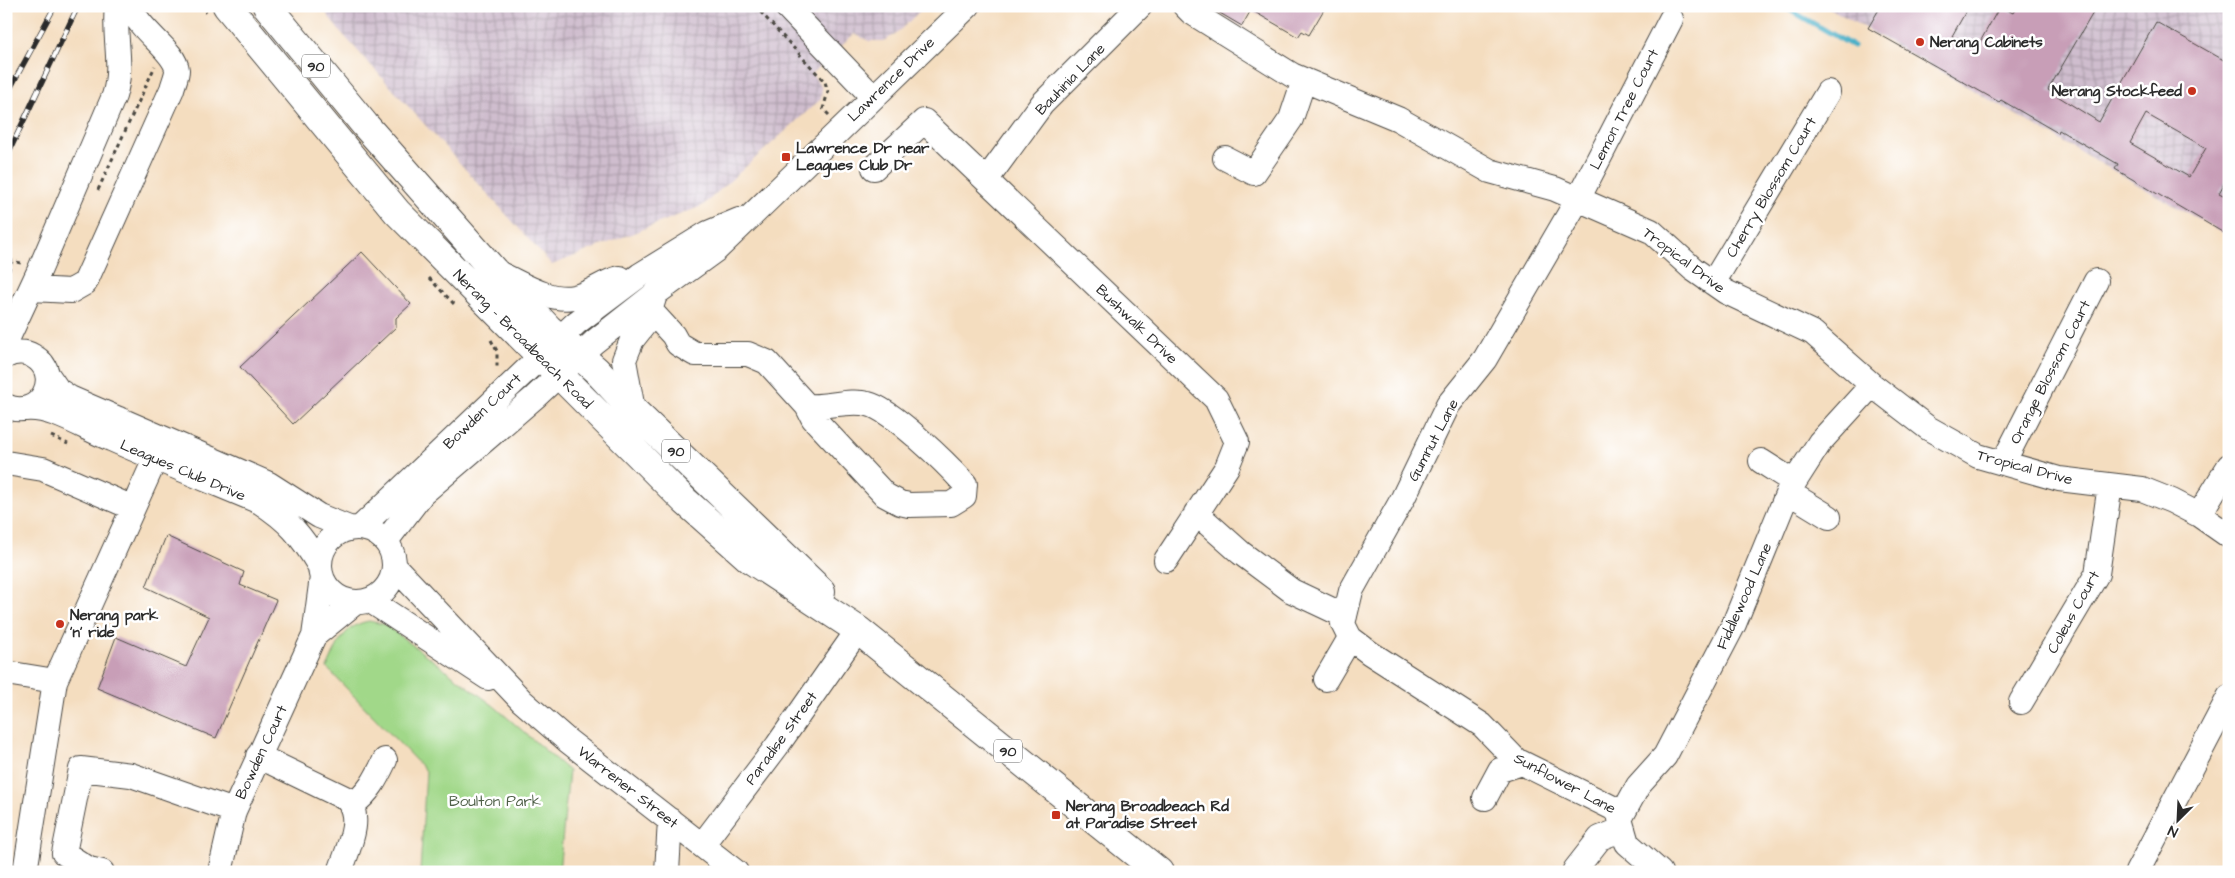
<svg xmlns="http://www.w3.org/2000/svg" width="2235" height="878" font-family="'Architects Daughter',sans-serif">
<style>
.industrial{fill:url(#industrial-grid)}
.park{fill:#a1d889;stroke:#66825a}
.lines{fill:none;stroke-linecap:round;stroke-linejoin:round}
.stream{stroke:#47aec6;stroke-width:5}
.building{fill:#c89eb7;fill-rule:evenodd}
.minor-casing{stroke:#494641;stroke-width:26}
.major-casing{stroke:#494641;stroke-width:30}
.path{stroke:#494641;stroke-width:3;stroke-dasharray:4 4;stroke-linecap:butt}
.minor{stroke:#fff;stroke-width:24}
.major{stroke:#fff;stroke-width:28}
.rail-casing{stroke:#2b2b2b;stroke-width:5.5}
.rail{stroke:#fff;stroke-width:4;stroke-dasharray:11;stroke-linecap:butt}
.poi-dot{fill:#c8321e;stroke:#fff;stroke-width:2}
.labels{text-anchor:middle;stroke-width:5;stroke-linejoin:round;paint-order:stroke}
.shield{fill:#fff;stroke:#6b6b6b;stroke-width:1}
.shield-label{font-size:14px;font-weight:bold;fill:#2b2b2b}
.poi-label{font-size:15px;font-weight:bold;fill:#2b2b2b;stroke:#fff;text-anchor:start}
.street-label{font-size:15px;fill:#2b2b2b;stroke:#fff}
.park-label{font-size:15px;fill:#4e5f47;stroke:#fff}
</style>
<defs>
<pattern id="industrial-grid" width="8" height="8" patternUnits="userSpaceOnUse" patternTransform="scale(1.25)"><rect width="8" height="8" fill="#cfbdce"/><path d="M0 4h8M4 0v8" fill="none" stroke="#a89aa7"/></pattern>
</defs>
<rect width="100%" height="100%" fill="#fff"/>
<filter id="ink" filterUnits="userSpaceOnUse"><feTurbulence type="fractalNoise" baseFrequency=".02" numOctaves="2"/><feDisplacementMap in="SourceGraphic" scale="10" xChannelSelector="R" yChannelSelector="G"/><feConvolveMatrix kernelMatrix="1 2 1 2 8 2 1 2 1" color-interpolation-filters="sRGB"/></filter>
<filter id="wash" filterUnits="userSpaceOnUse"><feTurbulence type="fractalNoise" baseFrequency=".0096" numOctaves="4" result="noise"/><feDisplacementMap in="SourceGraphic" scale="20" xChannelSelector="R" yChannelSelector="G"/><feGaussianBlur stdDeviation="1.12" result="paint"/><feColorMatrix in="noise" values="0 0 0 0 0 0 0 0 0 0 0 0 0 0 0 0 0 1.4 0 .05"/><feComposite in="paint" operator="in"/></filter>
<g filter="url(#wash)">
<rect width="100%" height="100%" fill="#f4ddbf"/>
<!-- industrial -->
<path class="industrial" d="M321,6H925L895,35L883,41H869L854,34L812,74L822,87L821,99L702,206L552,265L338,29Z
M1826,6H2229V236L2173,205Z"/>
<!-- park -->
<path class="park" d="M369,621L383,624L391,629L494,706L569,771L559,872H420L426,771L327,668C338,645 342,626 369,621Z"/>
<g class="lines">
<!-- stream -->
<path class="stream" d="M1783,6L1853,46"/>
</g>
<g id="blocks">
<!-- building -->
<path class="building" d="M1208,6H1326L1309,35L1302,31L1298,37L1251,10L1242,26Z
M1881,6H1969L1952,36L1976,49L2000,6L2013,13L2017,6H2097L2048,90L2099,122L2156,22L2229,63V175L2219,193L2229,198V236L2115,169L2118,164L2059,130L2058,133L2001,100L1999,102L1868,28ZM2146,114L2206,148L2189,177L2130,143Z
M362,252L411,304L396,318V327L293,424L240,367Z
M166,536L244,572L240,585L276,600L216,738L97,688L116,637L186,667L209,617L146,587Z"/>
</g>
</g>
<g filter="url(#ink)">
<use href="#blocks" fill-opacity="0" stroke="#494641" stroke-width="1"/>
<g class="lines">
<!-- minor casing -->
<g class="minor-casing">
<path id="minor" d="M786,6L873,97
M1185,6L1191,12L1292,75L1398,119L1490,171L1555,189L1651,231L1693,269L1726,292L1813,333L1872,385L1928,428L1978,456L2059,479L2142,489L2172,501L2199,515L2229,536
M1225,158L1254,173L1291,119L1304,80
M874,168L924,121L1216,399L1237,442L1227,467L1166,560
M987,179L1042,104L1140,6
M498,273C521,283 548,302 574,297C591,294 604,281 620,278
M1713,283L1828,92
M32,289L71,291L85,283L172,89C173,84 177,76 177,70C175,50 138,31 131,6
M650,310L673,335L678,344L695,354H748L767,362L807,406L813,418L885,495L900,503L909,505L951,504L964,496L965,484C947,464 891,409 868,404C848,399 827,408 807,406
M6,342L40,269L114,96C124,65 113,37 117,6
M6,356C14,352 25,351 33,356C65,374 40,422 6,406
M47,374L58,390L70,398L269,484L319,516L349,528
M25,409C52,406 85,429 111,439C160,461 210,481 260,502C289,521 301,535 319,565
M633,410L624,360L632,340L647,321L654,298
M1761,461L1794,482
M6,463L43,469L133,508
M2003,463L2096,281
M1788,492L1829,517
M1196,513L1241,553L1292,591L1345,616
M2199,515L2229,466
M320 565a37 37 0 1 1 74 0a37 37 0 1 1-74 0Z
M360,528L576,323L640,275L708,233L739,220
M386,541L422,494L535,397L594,342L655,294L717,249L968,6
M395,567L522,701L568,741L736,872
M369,600L488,678
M314,636L356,602
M6,673L55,681
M1326,679L1350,638
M2021,702L2097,574L2110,485
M258,756L347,799C364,819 347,850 340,872
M1485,798L1500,770L1522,763
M352,805C369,793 376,779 385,760
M1623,813L1516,760L1482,725L1370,653L1350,638L1343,624L1351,591L1403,498L1448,405L1485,359L1578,199L1671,19
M702,845L777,746L858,630
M1575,870L1600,838L1623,829
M25,872L55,681L157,455L154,447L141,441L129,426L119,419
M102,872L89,869L64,853L81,769L131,775L234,811
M220,872L234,811L314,636L322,577
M667,872L670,820
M1660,872L1627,843L1620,819L1638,786L1665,756L1734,624L1788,492L1820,442L1872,385
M2137,872L2229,697"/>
</g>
<!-- major casing -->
<g class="major-casing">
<path id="major" d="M227,6L397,212L685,501L750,559L858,630L1159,872
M267,6L365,125L494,271L548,328L596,370L633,410L821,591"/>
</g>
<!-- path -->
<path class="path" d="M200,6L206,13
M755,6L825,82L828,92L823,109L829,115
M98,190L155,66
M429,278L456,306
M6,279L12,261L21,263
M491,340L497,351V369
M51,436L68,444"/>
<!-- minor -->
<use href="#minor" class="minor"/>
<!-- major -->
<use href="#major" class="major"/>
<!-- rail casing -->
<g class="rail-casing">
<path id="rail" d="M6,96L55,6
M6,158L78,6"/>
</g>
<!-- rail -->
<use href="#rail" class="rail"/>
</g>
</g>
<!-- markers -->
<g class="poi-dot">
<circle cx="1920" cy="42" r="5"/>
<circle cx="2192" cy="91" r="5"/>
<rect x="781" y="152" width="10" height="10" rx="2.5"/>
<circle cx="60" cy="624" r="5"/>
<rect x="1051" y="810" width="10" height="10" rx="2.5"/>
</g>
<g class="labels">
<!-- shield labels -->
<g class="shield">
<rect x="302" y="54.5" width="28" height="23" rx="4"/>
<rect x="662" y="439.5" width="28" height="23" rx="4"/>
<rect x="994" y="739.5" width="28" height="23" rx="4"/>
</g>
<g class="shield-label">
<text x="316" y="71">90</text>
<text x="676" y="456">90</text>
<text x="1008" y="756">90</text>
</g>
<!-- poi labels -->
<g class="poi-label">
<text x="1930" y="47">Nerang Cabinets</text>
<text x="2182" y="96" text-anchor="end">Nerang Stockfeed</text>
<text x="796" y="153">Lawrence Dr near<tspan x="796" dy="17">Leagues Club Dr</tspan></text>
<text x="70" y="620">Nerang park<tspan x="70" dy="17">'n' ride</tspan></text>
<text x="1066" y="811">Nerang Broadbeach Rd<tspan x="1066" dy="17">at Paradise Street</tspan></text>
</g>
<!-- street labels -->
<g class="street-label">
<text transform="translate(891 79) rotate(-44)" y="5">Lawrence Drive</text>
<text transform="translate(1070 79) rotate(-46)" y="5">Bauhinia Lane</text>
<text transform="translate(1624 109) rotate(-63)" y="5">Lemon Tree Court</text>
<text transform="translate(1771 187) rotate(-59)" y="5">Cherry Blossom Court</text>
<text transform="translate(1684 260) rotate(37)" y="5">Tropical Drive</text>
<text transform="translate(1137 324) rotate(44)" y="5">Bushwalk Drive</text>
<text transform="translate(523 339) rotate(45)" y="5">Nerang - Broadbeach Road</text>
<text transform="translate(2050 372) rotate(-63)" y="5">Orange Blossom Court</text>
<text transform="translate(482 411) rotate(-44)" y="5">Bowden Court</text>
<text transform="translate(1433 440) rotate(-62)" y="5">Gumnut Lane</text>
<text transform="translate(2025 467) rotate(15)" y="5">Tropical Drive</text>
<text transform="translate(183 470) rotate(23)" y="5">Leagues Club Drive</text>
<text transform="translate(1744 596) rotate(-66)" y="5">Fiddlewood Lane</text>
<text transform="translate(2073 612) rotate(-61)" y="5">Coleus Court</text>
<text transform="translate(781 738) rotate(-54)" y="5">Paradise Street</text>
<text transform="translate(261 752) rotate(-65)" y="5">Bowden Court</text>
<text transform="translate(1565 783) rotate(28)" y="5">Sunflower Lane</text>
<text transform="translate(628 787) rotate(38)" y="5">Warrener Street</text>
</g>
<!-- park labels -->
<g class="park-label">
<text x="495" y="806">Boulton Park</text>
</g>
</g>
<!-- margin -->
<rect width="2235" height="878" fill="none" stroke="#fff" stroke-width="25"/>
<!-- north arrow -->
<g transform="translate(2178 820) rotate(204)" stroke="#ffffff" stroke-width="4" paint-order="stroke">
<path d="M0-4L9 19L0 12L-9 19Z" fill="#2b2b2b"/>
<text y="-8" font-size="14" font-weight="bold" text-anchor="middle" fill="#2b2b2b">N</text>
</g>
</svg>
